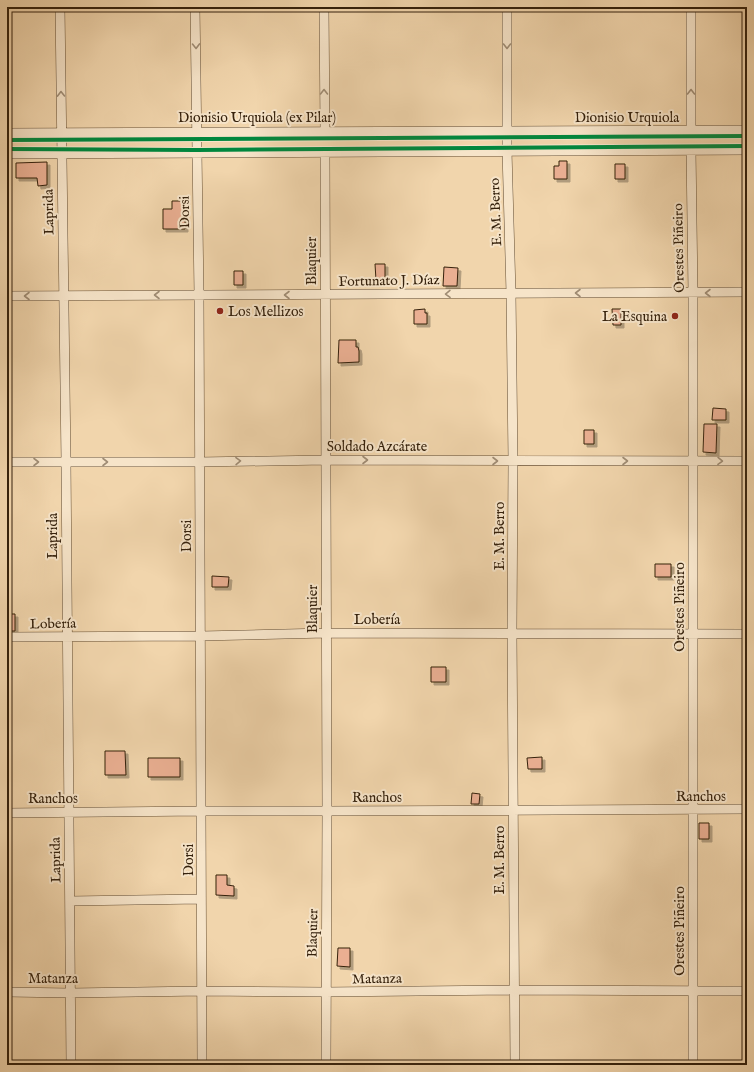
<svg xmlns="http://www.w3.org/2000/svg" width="754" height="1072" font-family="'IM FELL English',serif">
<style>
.building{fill:#eaaf92;stroke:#35210c;filter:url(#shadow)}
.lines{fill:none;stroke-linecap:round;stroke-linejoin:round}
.minor-casing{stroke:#644e34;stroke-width:10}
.minor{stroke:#f6e4c9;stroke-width:9}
.cycleway-casing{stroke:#f6e4c9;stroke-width:6}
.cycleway{stroke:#00873e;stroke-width:4}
.oneway{stroke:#9f8c74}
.poi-dot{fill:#8f2418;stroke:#f6e4c9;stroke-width:1.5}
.labels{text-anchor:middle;stroke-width:4;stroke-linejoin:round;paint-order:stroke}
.street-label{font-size:14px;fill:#35210c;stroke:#f6e4c9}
.poi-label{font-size:14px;fill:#35210c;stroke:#f6e4c9;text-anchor:start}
</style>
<defs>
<filter id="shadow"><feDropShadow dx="3" dy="3" stdDeviation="0" flood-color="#0004"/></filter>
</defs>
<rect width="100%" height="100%" fill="#f1d5ac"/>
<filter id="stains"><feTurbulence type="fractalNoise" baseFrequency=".005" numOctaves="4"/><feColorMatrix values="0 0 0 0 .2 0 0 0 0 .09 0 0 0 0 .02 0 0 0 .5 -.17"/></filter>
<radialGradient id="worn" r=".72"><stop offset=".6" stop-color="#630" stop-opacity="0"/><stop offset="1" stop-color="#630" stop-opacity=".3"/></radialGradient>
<!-- building -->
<path class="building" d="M559,161H567V179H554V166H559Z
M47,162V185L38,186L37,178H16V163Z
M615,164H625V179H615Z
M172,201H185V229H163V209H172Z
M375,264H385V280H376Z
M444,267L458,268L457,286H443Z
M234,271H243V285H234Z
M425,309V313H427V324H414V310Z
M612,309H621V325H613Z
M339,340H356V347H358L359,351V362L338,363Z
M713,408L726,409V420H712Z
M704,424H717L716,453L703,452Z
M584,430H594V444H584Z
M655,564H671V577H655Z
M212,576L229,577L228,587H212Z
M7,614H15V631H7Z
M431,667H446V682H431Z
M105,751H125L126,775H105Z
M542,757V769H528L527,758Z
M148,758H180V777H148Z
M472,793L480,794L479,804H471Z
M699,823H709V839H699Z
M216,875H227V885L234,886V896L216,895Z
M338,948H350V967L337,966Z"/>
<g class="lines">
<!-- minor casing -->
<g class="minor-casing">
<path id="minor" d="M60,7L66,461L71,1065
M195,7L199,295L202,1065
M324,7L325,131
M507,7V151L511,293L513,461L512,633L515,1065
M691,131V7
M7,133L747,130
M691,150L693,293V1065
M325,152L327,811L326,1065
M7,154L747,150
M7,296L747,292
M7,462H199L326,460L747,461
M7,637L201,636L326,633L747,634
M7,813L202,811H327L747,809
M70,901L201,899
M7,992L70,993L203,991L325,992L514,990L747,991"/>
</g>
<!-- minor -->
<use href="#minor" class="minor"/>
<!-- cycleway casing -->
<g class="cycleway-casing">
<path id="cycleway" d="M7,140L747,136
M7,149L197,150L747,146"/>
</g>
<!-- cycleway -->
<use href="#cycleway" class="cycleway"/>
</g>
<!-- one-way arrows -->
<defs><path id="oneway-chevron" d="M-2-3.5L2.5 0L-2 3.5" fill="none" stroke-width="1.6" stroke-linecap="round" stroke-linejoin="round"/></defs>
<g class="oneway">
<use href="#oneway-chevron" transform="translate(196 46) rotate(89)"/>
<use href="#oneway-chevron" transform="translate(507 46) rotate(90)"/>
<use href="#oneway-chevron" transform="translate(324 92) rotate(-90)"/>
<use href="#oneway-chevron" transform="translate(691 92) rotate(-90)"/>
<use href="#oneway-chevron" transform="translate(61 94) rotate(-91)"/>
<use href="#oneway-chevron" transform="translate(578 293) rotate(180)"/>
<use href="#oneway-chevron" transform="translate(708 293) rotate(180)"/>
<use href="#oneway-chevron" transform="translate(448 294) rotate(179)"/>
<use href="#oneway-chevron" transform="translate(157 295) rotate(180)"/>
<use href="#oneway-chevron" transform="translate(287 295) rotate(180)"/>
<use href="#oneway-chevron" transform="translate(27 296) rotate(180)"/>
<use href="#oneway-chevron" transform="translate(365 460)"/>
<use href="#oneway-chevron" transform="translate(238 461) rotate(-1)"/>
<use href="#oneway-chevron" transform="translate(495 461)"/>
<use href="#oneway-chevron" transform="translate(625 461)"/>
<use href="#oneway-chevron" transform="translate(720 461) rotate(1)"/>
<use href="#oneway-chevron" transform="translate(36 462)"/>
<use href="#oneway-chevron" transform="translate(105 462)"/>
</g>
<!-- markers -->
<g class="poi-dot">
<circle cx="220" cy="311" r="4"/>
<circle cx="675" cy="316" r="4"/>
</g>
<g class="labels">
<!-- street labels -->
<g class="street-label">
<text x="257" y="122">Dionisio Urquiola (ex Pilar)</text>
<text x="627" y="122">Dionisio Urquiola</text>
<text transform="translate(48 212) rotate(-91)" y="5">Laprida</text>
<text transform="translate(184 212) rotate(-91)" y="5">Dorsi</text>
<text transform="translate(495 212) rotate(-92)" y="5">E. M. Berro</text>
<text transform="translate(678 248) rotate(-91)" y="5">Orestes Piñeiro</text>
<text transform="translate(311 261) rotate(-90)" y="5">Blaquier</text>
<text transform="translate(389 280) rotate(-1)" y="5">Fortunato J. Díaz</text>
<text x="377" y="451">Soldado Azcárate</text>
<text transform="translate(52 536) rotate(-90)" y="5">Laprida</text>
<text transform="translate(186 536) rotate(-90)" y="5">Dorsi</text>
<text transform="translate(499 536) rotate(-90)" y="5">E. M. Berro</text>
<text transform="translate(679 607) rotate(-90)" y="5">Orestes Piñeiro</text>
<text transform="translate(312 609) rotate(-90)" y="5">Blaquier</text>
<text x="377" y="624">Lobería</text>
<text transform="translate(53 623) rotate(-1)" y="5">Lobería</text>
<text x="701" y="801">Ranchos</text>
<text x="377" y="802">Ranchos</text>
<text x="53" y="803">Ranchos</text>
<text transform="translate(55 860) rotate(-91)" y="5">Laprida</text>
<text transform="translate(188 860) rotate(-90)" y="5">Dorsi</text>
<text transform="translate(499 860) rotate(-90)" y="5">E. M. Berro</text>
<text transform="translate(679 931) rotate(-90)" y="5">Orestes Piñeiro</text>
<text transform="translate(312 933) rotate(-89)" y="5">Blaquier</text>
<text x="53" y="983">Matanza</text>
<text transform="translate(377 978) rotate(-1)" y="5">Matanza</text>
</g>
<!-- poi labels -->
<g class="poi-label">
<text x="228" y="316">Los Mellizos</text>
<text x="667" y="321" text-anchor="end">La Esquina</text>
</g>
</g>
<!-- margin -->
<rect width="754" height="1072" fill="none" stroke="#f1d5ac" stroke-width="24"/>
<rect x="8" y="8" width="738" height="1056" fill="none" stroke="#35210c" stroke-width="2"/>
<rect x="12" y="12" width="730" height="1048" fill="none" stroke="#35210c"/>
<rect width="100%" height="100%" filter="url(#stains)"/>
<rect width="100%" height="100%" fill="url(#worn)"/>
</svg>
